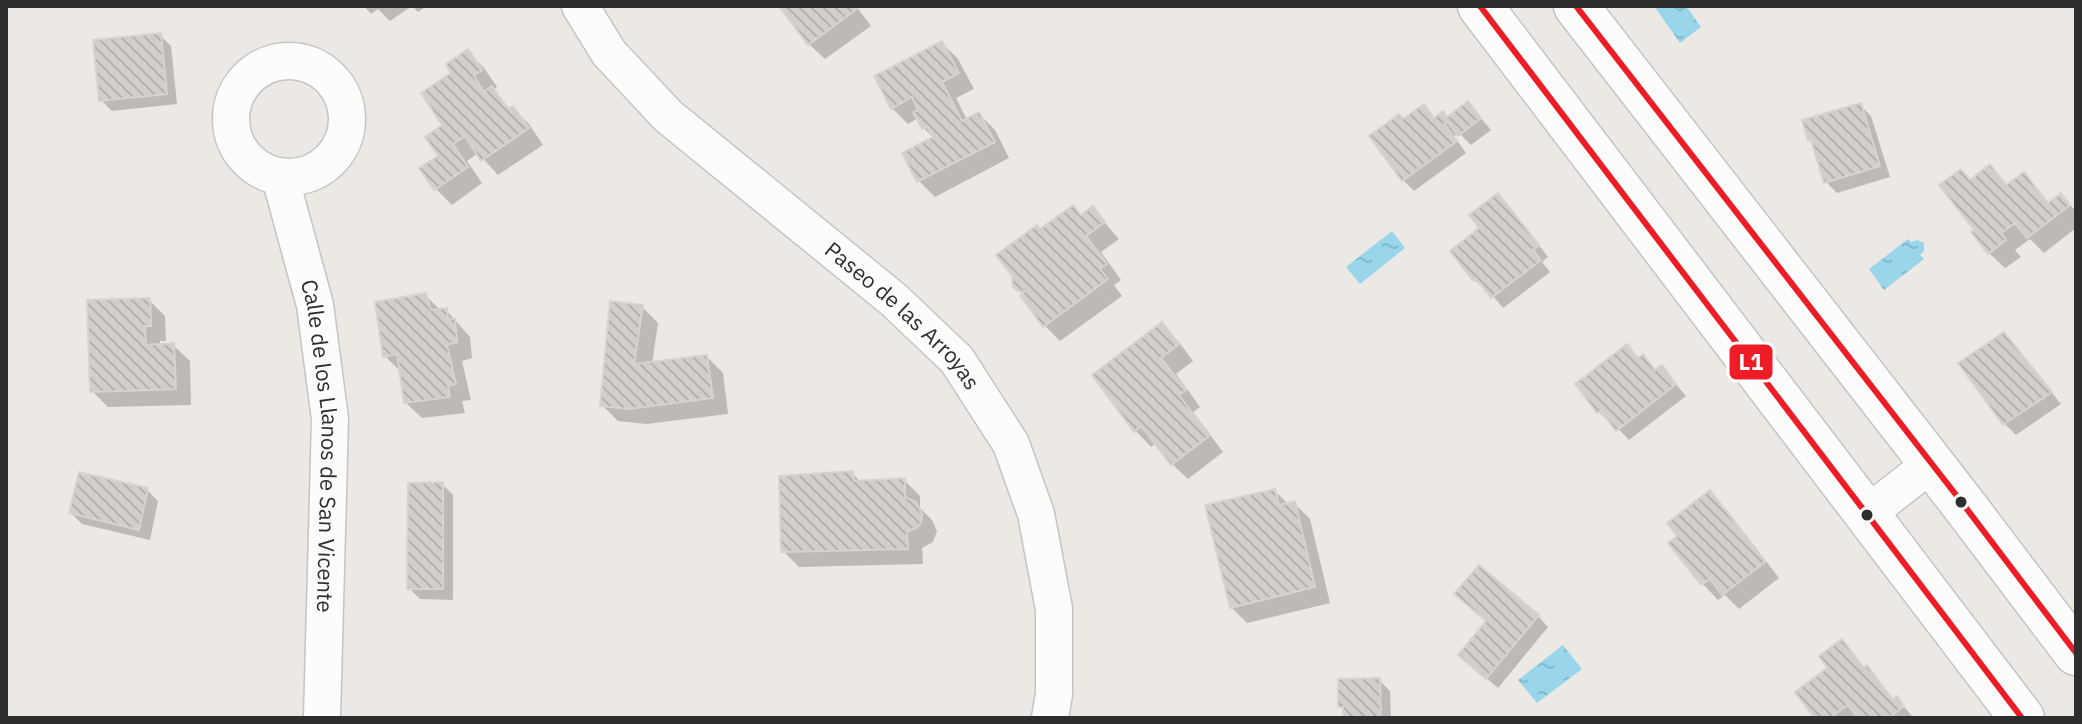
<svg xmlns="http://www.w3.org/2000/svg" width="2082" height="724" font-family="'IBM Plex Sans',sans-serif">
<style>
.water{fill:url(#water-ripples)}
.shadow{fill:#0003}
.building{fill:url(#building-back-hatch);stroke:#d7d4d0;stroke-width:2}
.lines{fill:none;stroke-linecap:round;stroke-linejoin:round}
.street-casing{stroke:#c5c4c5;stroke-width:39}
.secondary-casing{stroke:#c5c4c5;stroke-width:47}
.street{stroke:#fcfcfb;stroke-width:36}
.secondary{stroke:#fcfcfb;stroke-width:44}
.bus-1-casing{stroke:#fff;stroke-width:12}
.bus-1{stroke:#ee1c25;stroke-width:6}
.bus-dot{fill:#2e2e2e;stroke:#fff;stroke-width:3}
.labels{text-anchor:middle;stroke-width:7;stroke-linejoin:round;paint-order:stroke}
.street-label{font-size:22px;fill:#2e2e2e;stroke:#fff}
.line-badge{stroke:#fff;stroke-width:3}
.badge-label{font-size:22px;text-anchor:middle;font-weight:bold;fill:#fff}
</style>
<defs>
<pattern id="water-ripples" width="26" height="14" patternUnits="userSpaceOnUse" patternTransform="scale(2)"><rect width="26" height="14" fill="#99d6ec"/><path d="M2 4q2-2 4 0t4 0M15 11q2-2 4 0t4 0" fill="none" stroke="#84b8cb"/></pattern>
<pattern id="building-back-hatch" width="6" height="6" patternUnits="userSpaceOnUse" patternTransform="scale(2)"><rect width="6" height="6" fill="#d1cecb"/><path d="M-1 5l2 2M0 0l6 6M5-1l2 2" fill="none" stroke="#b4b1af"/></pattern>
</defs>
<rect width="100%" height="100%" fill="#ece8e4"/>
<!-- water -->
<path class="water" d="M1654,6H1686L1701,27L1680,43Z
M1392,231L1405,248L1360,284L1346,267Z
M1908,239L1911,242L1917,240L1924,243V251L1920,255L1924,259L1884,290L1869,269Z
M1563,645L1582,669L1537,703L1518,680Z"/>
<!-- shadow -->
<path class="shadow" d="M364,6H427L418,12L412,6L390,21L378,9L371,14Z
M782,6H856L871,26L825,59L809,44Z
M160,35L171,46L177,104L112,111L101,100Z
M942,43L958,59L974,89L956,98L967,120L979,114L995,130L1009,158L935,197L919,181L934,139L923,127L918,118L908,124L892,108Z
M468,52L484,68L497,87L493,90L511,110L513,109L529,124L543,145L498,175L478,153L467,161L482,183L452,205L436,189L454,73Z
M1468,103L1491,130L1471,145L1459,133L1454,136L1466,153L1414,191L1403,180V121L1424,107L1436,119H1448Z
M1860,105L1871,116L1890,177L1837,193L1826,182L1815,145L1809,140Z
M1990,167L2008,186L2024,174L2050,204L2061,196L2076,211V228L2044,253L2030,239L2015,250L2021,257L2005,268L1989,253L1977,230L1971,182Z
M1498,195L1509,206L1548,257L1542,262L1550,272L1503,308L1487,289L1485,290L1474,279L1482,228Z
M1093,209L1119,239L1101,252L1121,280L1114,285L1122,296L1060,341L1044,325L1024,295L1014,284L1040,231L1082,217Z
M425,295L441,311L446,310L470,337L472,358L462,361L471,400L462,401L465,413L422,418L406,403L401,372L385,356Z
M149,300L165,316L166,341H160V346H174L190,361L191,405L108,407L92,391Z
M642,307L658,323L652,364L707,357L723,373L728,414L646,424L618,421L602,405Z
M1162,325L1178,341L1193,361L1176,374L1200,407L1193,412L1223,452L1188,479L1172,464L1156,443L1151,447L1136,431L1094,376Z
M2014,346L2061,404L2016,435L2005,424Z
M1627,347L1640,360L1643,357L1657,372L1662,368L1686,396L1629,440L1611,421L1610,423L1599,412Z
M852,473L862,483L904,480L920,496V508L932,520L937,531L933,542L922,548L923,564L799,567L783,551Z
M442,484L453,495V600L420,599L409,588Z
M147,490L158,501L150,540L82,524L71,513Z
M1275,491L1288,504L1294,503L1310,519L1330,603L1247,623L1231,607Z
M1710,493L1726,509L1779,578L1739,609L1725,595L1718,600L1703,584L1671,543L1680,536Z
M1538,616L1548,627L1498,688L1472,666Z
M1842,641L1865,669L1867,668L1878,679L1894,700L1896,698L1914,718H1860L1858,716L1855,718H1817L1830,668Z
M1379,680L1390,691L1391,718H1345V710L1340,706Z"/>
<!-- building -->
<path class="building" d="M779,6H854L857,9L808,45Z
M161,33L167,94L99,101L93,40Z
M942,41L959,73L942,82L962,121L979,112L995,142L917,182L902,153L933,137L927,126L922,129L913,112L918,110L912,97L891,109L874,76Z
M468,49L482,70L474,76L484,92L492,86L508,109L513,106L529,128L481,161L465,136L453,144L468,167L434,190L419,168L438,156L425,137L442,125L421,93L451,73L446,64Z
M1468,101L1481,118L1458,136L1448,122L1444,124L1457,141L1402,181L1369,136L1399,114L1403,119L1424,104L1434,118L1443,111L1447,117Z
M1861,103L1880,166L1824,183L1811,140L1808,141L1802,120Z
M1990,164L2006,185L2024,172L2048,203L2061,193L2070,205L2027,238L2015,223L2001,233L2006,240L1988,254L1971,232L1974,230L1939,185L1961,169L1970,180Z
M1498,193L1539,245L1533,250L1541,260L1491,298L1476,278L1473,281L1450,251L1479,228L1469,215Z
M1073,205L1081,215L1093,206L1105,222L1086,236L1107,264L1100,269L1108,279L1043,327L1020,295L1024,292L1018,291L1013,287L1012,276L996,255L1037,225L1040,229Z
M426,293L431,310L447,308L448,319H455L457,342L447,345L456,384L448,386L450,397L404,403L397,354L383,357L375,302Z
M150,298L151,326H145L146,345L174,343L176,389L90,392L87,300Z
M610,301L643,305L634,364L707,355L713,398L629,409L600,406Z
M1162,322L1179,344L1161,358L1186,390L1179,395L1209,436L1171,465L1141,426L1134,432L1092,375Z
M2004,332L2052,392L2003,425L1958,363Z
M1627,344L1638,358L1643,354L1655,370L1662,365L1676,384L1616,431L1601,411L1597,413L1575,384Z
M853,471L854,481L905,478V497L916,502L922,514L921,522L918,527L907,532L908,549L781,552L779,476Z
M79,472L148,488L139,530L69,513Z
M443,482V589H407L408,483Z
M1275,489L1279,505L1295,501L1315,587L1230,608L1205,505Z
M1710,490L1765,562L1722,595L1710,579L1701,585L1668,543L1677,536L1667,523Z
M1479,565L1539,615L1486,679L1458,655L1486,621L1454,594Z
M1842,639L1864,668L1867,665L1892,699L1897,696L1904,706L1889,718H1858L1848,705L1830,718H1814L1795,692L1827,668L1819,656Z
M1380,678L1381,718H1343V707H1338V679Z"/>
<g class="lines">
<!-- street casing -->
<g class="street-casing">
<g id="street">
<path id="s1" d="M580,6L609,53L668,116L894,300L957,360L1011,444L1036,514L1054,609V694L1050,718"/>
<circle cx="289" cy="119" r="58"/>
<path id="s2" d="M280,177L315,305L330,419L322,718"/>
<path d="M1867,514L1931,464"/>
</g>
</g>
<!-- secondary casing -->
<g class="secondary-casing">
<path id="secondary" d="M1480,6L2022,718
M1576,6L1960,500L2076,653"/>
</g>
<!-- street -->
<use href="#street" class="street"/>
<!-- secondary -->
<use href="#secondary" class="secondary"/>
<!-- bus-1 casing -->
<g class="bus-1-casing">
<path id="bus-1" d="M1480,6L2022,718
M1576,6L1960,500L2076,653"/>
</g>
<!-- bus-1 -->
<use href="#bus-1" class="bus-1"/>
</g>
<!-- markers -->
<g class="bus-dot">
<circle cx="1961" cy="502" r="7"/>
<circle cx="1867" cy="515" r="7"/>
</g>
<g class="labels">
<!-- street labels -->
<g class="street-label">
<text dy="8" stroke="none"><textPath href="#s1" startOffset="450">Paseo de las Arroyas</textPath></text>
<text dy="8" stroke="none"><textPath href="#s2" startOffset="274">Calle de los Llanos de San Vicente</textPath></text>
</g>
</g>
<rect class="line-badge" x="1728" y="343" width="46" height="38" rx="8" fill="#ee1c25"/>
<g class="badge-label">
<text x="1751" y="370">L1</text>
</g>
<!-- border -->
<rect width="2082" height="724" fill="none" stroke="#2e2e2e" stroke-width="16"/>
</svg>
